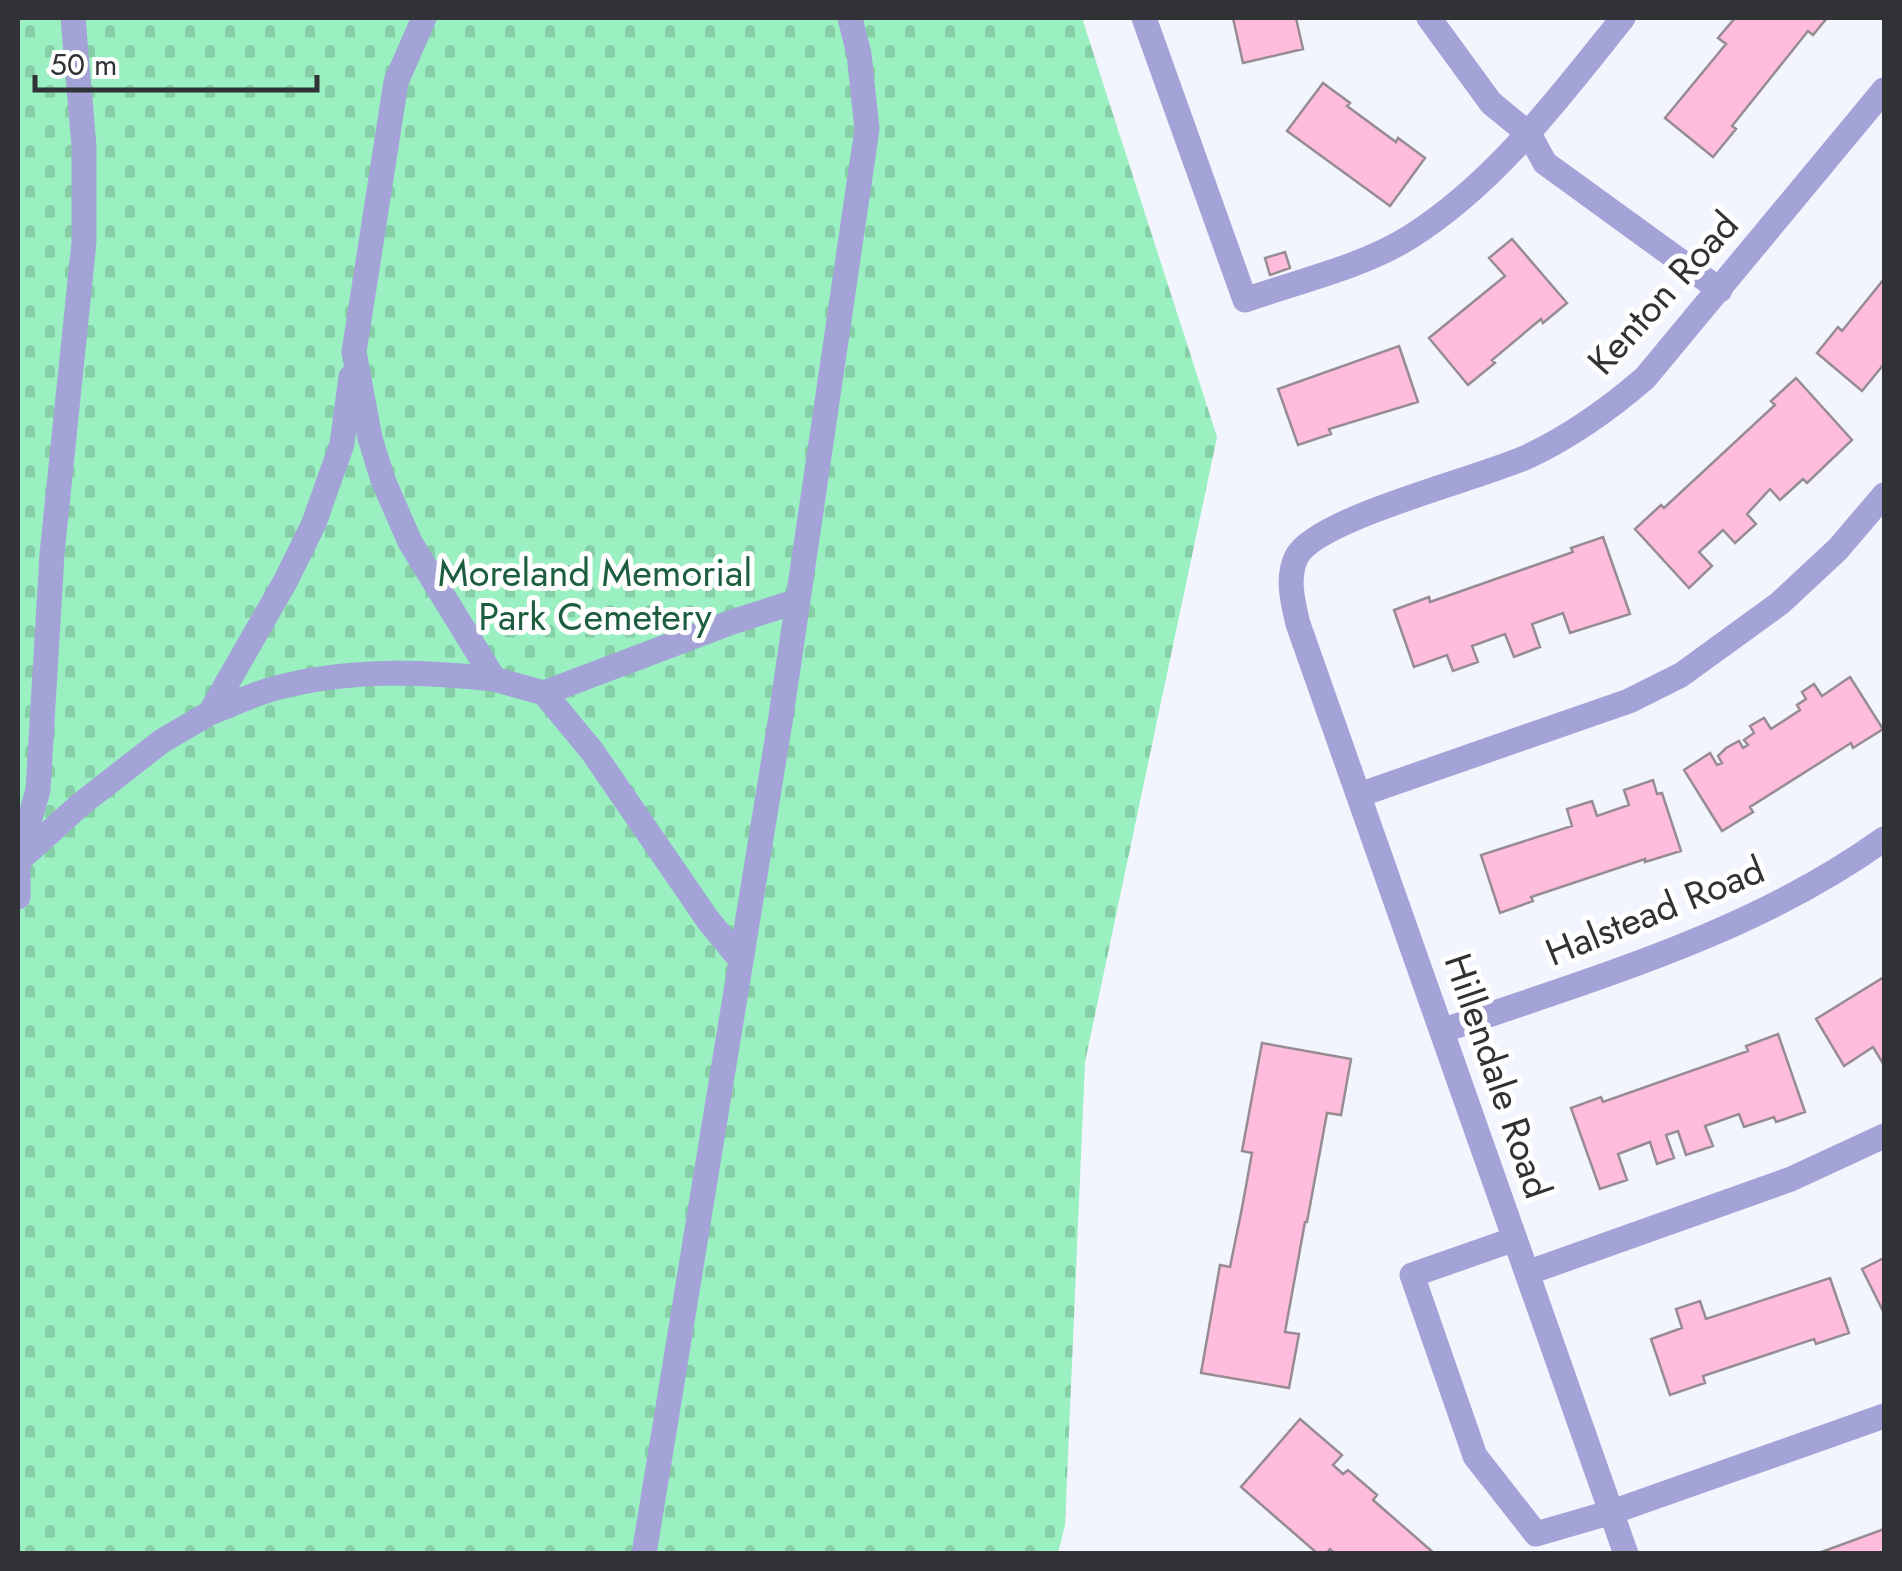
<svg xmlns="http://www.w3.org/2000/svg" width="1902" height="1571" font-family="Jost,sans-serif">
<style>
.cemetery{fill:url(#cemetery-stones)}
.building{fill:#ffbcdc;stroke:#968c91;stroke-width:2.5}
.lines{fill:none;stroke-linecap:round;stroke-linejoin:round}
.minor{stroke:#a4a3d8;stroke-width:25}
.labels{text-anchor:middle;stroke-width:10;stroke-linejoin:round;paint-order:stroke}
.street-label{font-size:38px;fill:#313235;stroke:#fff}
.park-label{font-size:38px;fill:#1d5e40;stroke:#fff}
</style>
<defs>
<pattern id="cemetery-stones" width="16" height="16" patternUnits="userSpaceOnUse" patternTransform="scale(2.5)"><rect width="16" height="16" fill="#9af0c1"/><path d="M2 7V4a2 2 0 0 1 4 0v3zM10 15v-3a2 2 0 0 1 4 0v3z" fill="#85cea6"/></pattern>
</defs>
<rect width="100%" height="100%" fill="#f2f4fe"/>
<!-- cemetery -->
<path class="cemetery" d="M18,18H1082L1217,437L1085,1062L1065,1525L1058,1553H18Z"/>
<!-- building -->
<path class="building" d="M1233,18H1296L1303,49L1243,63Z
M1735,18H1827L1813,35L1808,31L1732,126L1736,129L1713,157L1665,118L1726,44L1718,38Z
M1323,83L1350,103L1347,106L1396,142L1398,138L1425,158L1390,206L1287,131Z
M1512,239L1567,303L1543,323L1541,319L1492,360L1495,363L1468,385L1429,338L1505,276L1489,258Z
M1285,252L1290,268L1270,275L1265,258Z
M1884,279V364L1862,391L1817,353L1838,327L1842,331Z
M1399,346L1418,402L1329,429L1331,434L1298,445L1278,389Z
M1796,378L1852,440L1807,483L1803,479L1780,500L1770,489L1747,514L1756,524L1735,543L1723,530L1699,552L1712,566L1689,588L1635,529L1661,505L1664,508L1775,405L1771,401Z
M1603,537L1630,614L1570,633L1563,613L1532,624L1540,647L1514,657L1505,634L1472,646L1478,662L1453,671L1447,655L1414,667L1394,610L1429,597L1430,602L1573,552L1571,548Z
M1850,677L1883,729L1853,748L1851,743L1750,807L1753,812L1722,831L1684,770L1710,753L1717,765L1722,763L1718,756L1726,748L1739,741L1743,748L1748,745L1744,740L1754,733L1750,726L1764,718L1771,729L1800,710L1797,705L1806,699L1802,692L1814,684L1822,696Z
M1653,780L1657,794L1662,793L1681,851L1645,862V859L1531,897L1533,901L1500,913L1481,855L1572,826L1567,809L1592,801L1597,816L1629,805L1624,790Z
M1884,977V1065L1873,1047L1844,1066L1816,1019Z
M1778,1034L1805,1112L1776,1122L1774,1117L1744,1127L1739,1114L1705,1126L1713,1146L1686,1155L1678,1131L1666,1135L1674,1158L1657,1164L1650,1142L1618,1154L1627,1180L1600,1189L1571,1108L1601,1097L1603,1102L1748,1051L1746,1046Z
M1262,1043L1351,1059L1341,1115L1327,1113L1307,1222H1305L1285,1332L1299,1334L1289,1388L1201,1373L1220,1265L1230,1267L1242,1208L1252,1153L1242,1151Z
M1884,1258V1313L1862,1269Z
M1830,1278L1849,1333L1816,1344L1814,1339L1703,1376L1705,1383L1670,1395L1651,1339L1682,1328L1676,1309L1700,1301L1706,1319Z
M1300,1419L1342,1455L1333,1465L1343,1474L1348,1470L1377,1495L1373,1500L1435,1554H1335L1330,1549L1326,1554H1318L1241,1487Z
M1884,1529V1554H1816Z"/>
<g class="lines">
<!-- minor -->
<path class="minor" d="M424,18L396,82L354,352L370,438L383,480L410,542L494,679L544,693L592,751L708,920L740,959
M1144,18L1245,300C1299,281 1362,267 1410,237C1497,182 1560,96 1623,18
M1429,18L1491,103L1529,134L1545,163L1720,290
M544,693L732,622L798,601
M210,713C231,705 253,694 276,688C347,669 421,671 494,679
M1359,795L1629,701L1681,675L1780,603L1838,549L1884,495
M18,858V861L81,804L162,741L210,713L285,582L314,523L342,444L351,377
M18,897V861L38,790L52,554L84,242V146L73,18
M1442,1031C1594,978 1752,934 1884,839
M1515,1239L1412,1275L1475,1456L1536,1534L1612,1512L1884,1416
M1527,1273L1791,1179L1884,1136
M644,1554L781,716L867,129L859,54L850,18
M1626,1554L1298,624C1293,603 1286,577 1297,556C1319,517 1482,478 1529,456C1573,435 1608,410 1645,378L1884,90"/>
</g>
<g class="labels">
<!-- street labels -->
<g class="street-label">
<text transform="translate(1663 293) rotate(-48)" y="13">Kenton Road</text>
<text transform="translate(1655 911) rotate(-22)" y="13">Halstead Road</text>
<text transform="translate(1498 1076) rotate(71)" y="13">Hillendale Road</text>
</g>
<!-- park labels -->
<g class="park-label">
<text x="595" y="586">Moreland Memorial<tspan x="595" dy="44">Park Cemetery</tspan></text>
</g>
</g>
<!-- border -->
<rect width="1902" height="1571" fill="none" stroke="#313235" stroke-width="40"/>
<!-- scale -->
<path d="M35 75v15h282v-15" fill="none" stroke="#313235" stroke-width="5"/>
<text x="50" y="75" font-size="30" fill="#313235" stroke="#ffffff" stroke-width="8" paint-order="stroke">50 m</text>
</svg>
